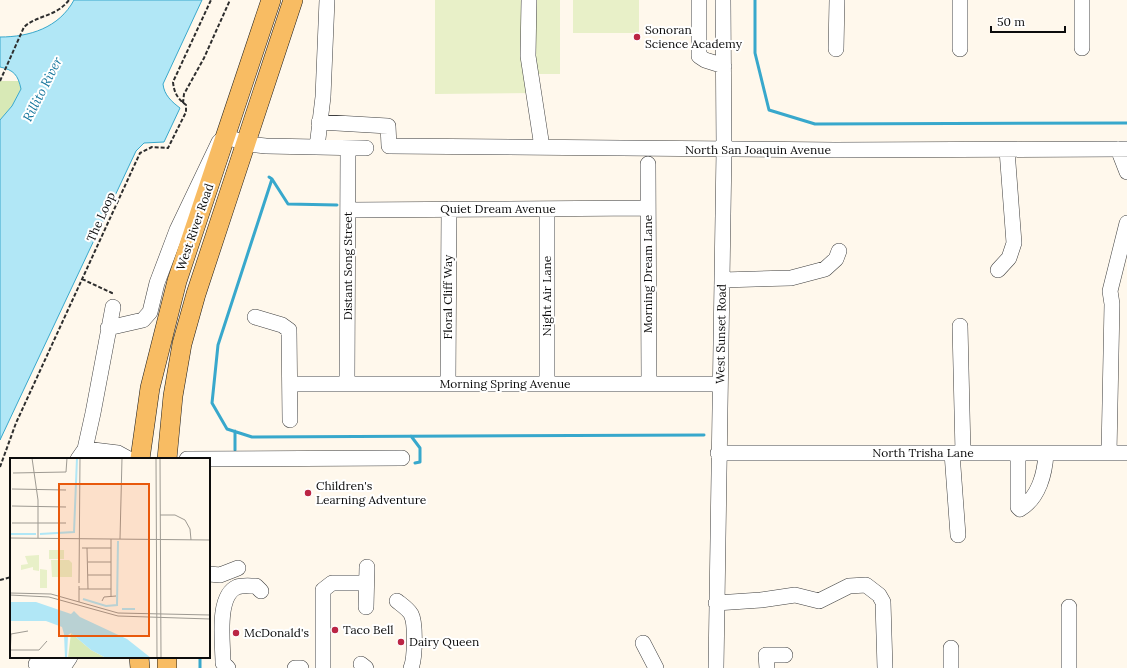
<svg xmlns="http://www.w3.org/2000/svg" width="1127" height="668" font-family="Lora,serif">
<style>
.green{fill:#d8e9b6}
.pitch{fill:#e8f0c8}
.water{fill:#b1e7f6;stroke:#38a8cc}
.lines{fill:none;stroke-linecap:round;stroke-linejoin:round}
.stream{stroke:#38a8cc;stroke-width:3}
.minor-casing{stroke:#3f3f3f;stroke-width:16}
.major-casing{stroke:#1d1d1d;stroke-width:20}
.path{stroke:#2e2e2e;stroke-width:2;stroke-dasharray:4 2;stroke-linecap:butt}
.minor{stroke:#fff;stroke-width:15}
.major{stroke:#f8bc63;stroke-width:19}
.poi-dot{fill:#bb2544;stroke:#fff;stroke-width:1.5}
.labels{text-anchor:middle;stroke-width:4;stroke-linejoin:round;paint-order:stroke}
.poi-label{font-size:12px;fill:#0c0c0c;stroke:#fff;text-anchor:start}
.street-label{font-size:12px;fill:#0c0c0c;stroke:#fff}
.water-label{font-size:13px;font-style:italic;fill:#17779d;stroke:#fff}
.inset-river{fill:none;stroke:#b1e7f6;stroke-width:2}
.inset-road{fill:none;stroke:#9e9a92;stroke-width:1}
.view{fill:#e8590c;fill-opacity:0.15;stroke:#e8590c;stroke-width:2}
.inset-edge{fill:none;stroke:#0c0c0c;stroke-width:2}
</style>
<rect width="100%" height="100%" fill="#fff8ec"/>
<!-- green -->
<path class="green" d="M0,81H19L21,89L12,106L0,120Z"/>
<!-- pitch -->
<path class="pitch" d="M435,0H560V74H538V93L435,94Z
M573,0H639V33H573Z"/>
<!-- water -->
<path class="water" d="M74,0H202L163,84C164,95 172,102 180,108L164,142L144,143L136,151L0,440V120L12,106L21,89C18,75 14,70 0,67V37C29,37 59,28 74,0Z"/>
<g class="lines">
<!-- stream -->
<path class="stream" d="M755,0V53L769,110L815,124L1127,123
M269,177L272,179L218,345L212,403L227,429L252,437L704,435
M272,179L288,204L337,205
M411,436L420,448V462L415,463
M235,450V431
M200,657V668"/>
<!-- minor casing -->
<g class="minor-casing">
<path id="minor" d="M529,0L528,56L542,147
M699,0V56L705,60L724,66
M1082,48V0
M836,49L837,0
M960,49V0
M319,122L388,126L389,146L835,150L1127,149
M317,147L323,97L327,0
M1118,149L1127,172
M648,164L649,384
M348,210L648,208
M998,270L1009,258L1014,243L1007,150
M722,280L791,278L825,269L836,259L839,251
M255,317L282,325L289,330L290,420
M960,326L963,453
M108,328L143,320L150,312L157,283L177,230L219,142L226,136L246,144L266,146L366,148
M290,384H720
M347,384L348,148
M448,384L449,209
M547,384V209
M85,449L118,453L129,459
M718,453H1127
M952,453L958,535
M1018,453V507L1020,509C1039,498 1045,473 1046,453
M1109,453L1112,304L1110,291L1127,223
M78,459L85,449L93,413L113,307
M187,459L402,458
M209,574L220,575L238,568
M397,601C402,605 408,609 411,614C416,623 415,659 411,668
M716,603L761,600L795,595L819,601L849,586L866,585L879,595L883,602L885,668
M366,607L367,567
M1069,607V668
M643,643L656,668
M36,664L66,663L70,657
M361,664L366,668
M228,668L223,663C223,643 216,596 237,587C242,585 250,586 256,586L261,591
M295,668H301
M323,668V590L332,583H366
M716,668L724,150L723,0
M767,668L766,655H785
M951,668V648"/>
</g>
<!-- major casing -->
<g class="major-casing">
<path id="major" d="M140,459L150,388L177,281L271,0
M167,459L173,396L182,344L196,294L293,0
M139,657L140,668
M167,668V657"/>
</g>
<!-- path -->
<path class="path" d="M0,81L24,27C37,15 56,17 69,0
M183,103L184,94L204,58L230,0
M82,279L112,293L111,295
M0,467L16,423L140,153L152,147L168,148L186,112V105C178,99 174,93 173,82L211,0
M0,580L11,577"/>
<!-- minor -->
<use href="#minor" class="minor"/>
<!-- major -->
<use href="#major" class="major"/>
</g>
<!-- markers -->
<g class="poi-dot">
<circle cx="637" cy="37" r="4"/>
<circle cx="308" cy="493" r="4"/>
<circle cx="335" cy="630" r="4"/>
<circle cx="236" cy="633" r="4"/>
<circle cx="401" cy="642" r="4"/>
</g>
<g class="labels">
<!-- poi labels -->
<g class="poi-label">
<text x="645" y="34">Sonoran<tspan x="645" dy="14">Science Academy</tspan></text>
<text x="316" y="490">Children's<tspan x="316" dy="14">Learning Adventure</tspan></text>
<text x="343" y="634">Taco Bell</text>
<text x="244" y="637">McDonald's</text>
<text x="409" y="646">Dairy Queen</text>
</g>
<!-- street labels -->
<g class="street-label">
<text x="758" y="154">North San Joaquin Avenue</text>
<text x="498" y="213">Quiet Dream Avenue</text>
<text transform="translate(101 217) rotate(-66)" y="4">The Loop</text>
<text transform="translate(195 227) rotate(-71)" y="4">West River Road</text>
<text transform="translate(348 266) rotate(-90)" y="4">Distant Song Street</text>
<text transform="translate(648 274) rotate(-90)" y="4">Morning Dream Lane</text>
<text transform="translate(547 296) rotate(-90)" y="4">Night Air Lane</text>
<text transform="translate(448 297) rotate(-90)" y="4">Floral Cliff Way</text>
<text transform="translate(721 334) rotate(-89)" y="4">West Sunset Road</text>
<text x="505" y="388">Morning Spring Avenue</text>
<text x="923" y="457">North Trisha Lane</text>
</g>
<!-- water labels -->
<g class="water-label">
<text transform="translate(42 89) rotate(-63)" y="5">Rillito River</text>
</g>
</g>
<!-- overview -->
<g transform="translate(10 458)">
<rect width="200" height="200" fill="#fff8ec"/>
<path d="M61,175L81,192L96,200H58Z" fill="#d8e9b6"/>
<path d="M39,92H54V101H39ZM29,97V113L23,112V109L11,112V107L18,106L15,98ZM41,102H59L62,105V119H42ZM30,111L37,112V130H30Z" fill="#e8f0c8"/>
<path d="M0,144H26L61,156L64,153L70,159L117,181L141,200H96L81,192L61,175L58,177L57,200H55L54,176L52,169L36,163H0Z" fill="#b1e7f6"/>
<path class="inset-river" d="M200,45V60M0,76H26M30,76L64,74L67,0M73,141L96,148L107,147L108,83M112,151H125"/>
<path class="inset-road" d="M22,0L28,42V80M135,0H159M146,0L147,200M150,0L151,200M56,14L57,0M3,15L56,14M2,31L56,32M2,48L56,49M150,57H165L175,62L180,71L181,82M2,65H56M0,80L200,82M110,81L112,0M72,90H101M77,90L78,131M78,104H101M78,117H101M69,125L70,0M69,131H101M0,135L41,136L108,155L200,157M0,137L39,139L108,158L200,161M101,139V81M92,143L94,139L106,138M69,144V128M1,176L18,173M0,192H29L37,183M0,200L1,176"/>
<path class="view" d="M49,26H139V178H49Z"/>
<rect width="200" height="200" class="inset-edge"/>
</g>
<!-- scale -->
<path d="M991 26v6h74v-6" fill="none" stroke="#0c0c0c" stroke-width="2"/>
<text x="997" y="26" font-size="12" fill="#0c0c0c" stroke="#ffffff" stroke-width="3" paint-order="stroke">50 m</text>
</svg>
